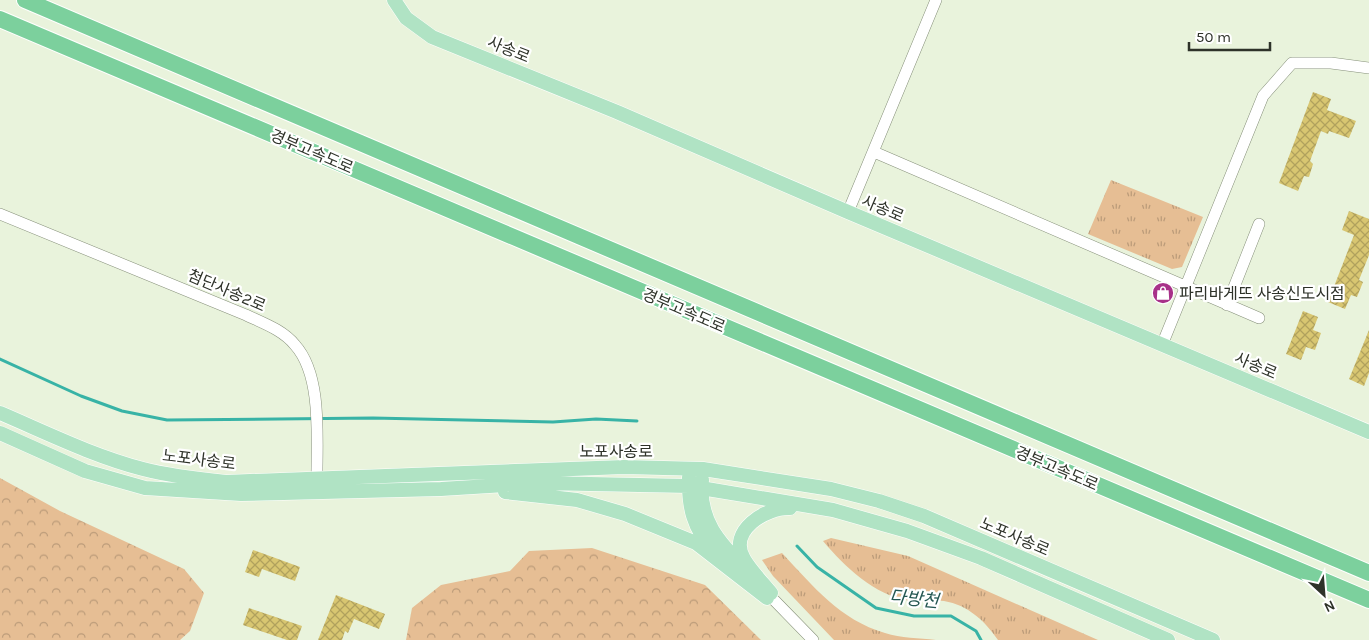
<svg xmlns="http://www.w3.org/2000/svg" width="1369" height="640" font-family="Karla,'Noto Sans KR',sans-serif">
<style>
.forest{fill:url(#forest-crowns)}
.park{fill:url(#park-tufts)}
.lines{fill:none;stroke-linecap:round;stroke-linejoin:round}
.stream{stroke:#38b3a6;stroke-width:3}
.building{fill:url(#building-cross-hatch)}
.minor-casing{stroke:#86907a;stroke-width:12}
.major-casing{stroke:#fff;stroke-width:15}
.highway-casing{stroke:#fff;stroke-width:18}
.minor{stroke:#fff;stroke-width:11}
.major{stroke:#b0e3c4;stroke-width:14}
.highway{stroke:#7cd09d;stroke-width:16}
.labels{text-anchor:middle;stroke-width:4.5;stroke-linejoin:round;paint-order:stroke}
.street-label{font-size:16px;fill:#2e3229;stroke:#fff}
.poi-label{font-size:16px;fill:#2e3229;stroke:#fff;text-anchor:start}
.water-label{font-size:18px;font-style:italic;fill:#255752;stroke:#fff}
</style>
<defs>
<pattern id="forest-crowns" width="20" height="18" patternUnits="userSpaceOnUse" patternTransform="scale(1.25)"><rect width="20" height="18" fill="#e6be94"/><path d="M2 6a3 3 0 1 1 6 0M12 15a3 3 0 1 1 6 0" fill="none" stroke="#bb9b79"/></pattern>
<pattern id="park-tufts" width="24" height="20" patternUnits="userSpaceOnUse" patternTransform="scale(1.25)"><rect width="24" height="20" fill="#e6be94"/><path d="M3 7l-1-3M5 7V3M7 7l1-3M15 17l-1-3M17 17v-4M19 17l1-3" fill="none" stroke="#bb9b79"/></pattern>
<pattern id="building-cross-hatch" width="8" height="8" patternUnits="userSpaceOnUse" patternTransform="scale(1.25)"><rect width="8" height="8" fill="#d8c671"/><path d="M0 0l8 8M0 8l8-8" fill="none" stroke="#b0a15d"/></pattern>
</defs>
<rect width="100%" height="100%" fill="#e9f3dc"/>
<!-- forest -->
<path class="forest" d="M0,478L60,511L184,569L204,593L190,631L180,640H0Z
M592,548L705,585L761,640H406L412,608L441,585L510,571L529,551Z"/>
<!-- park -->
<path class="park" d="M1111,180L1203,217L1182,267L1172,269L1088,234Z
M831,538L908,556L1098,640H998C985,621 968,605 944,601C933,600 921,602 910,601C874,595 845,567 823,541Z
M782,553C813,586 840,620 885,633C901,638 919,638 936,640H834L773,576L762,560Z"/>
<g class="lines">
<!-- stream -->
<path class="stream" d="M0,359L81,396L122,411L167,420L373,418L553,422L596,419L637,421
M797,546L817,567L876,608L914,616H951L976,631L981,640"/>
</g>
<!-- building -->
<path class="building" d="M1313,92L1331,99L1327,110L1356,121L1349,138L1329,131L1328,134L1321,131L1310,161L1313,164L1309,177L1304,176L1298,191L1279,183Z
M1349,211L1369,219V255L1359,280L1363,282L1357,297L1351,295L1345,309L1328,302L1354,235L1342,230Z
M1303,311L1318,317L1313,330L1321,333L1315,350L1306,347L1301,360L1286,354Z
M1369,330V373L1364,386L1349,379Z
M253,550L300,567L295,581L262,569L259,577L245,572Z
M336,595L385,614L379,629L354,619L348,633L345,631L342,640H318Z
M249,608L302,626L297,640H287L243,625Z"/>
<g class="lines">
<!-- minor casing -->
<g class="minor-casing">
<path id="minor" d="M874,152L1259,318
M848,212L936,0
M0,214L246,315C263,323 283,330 295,345C324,377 316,446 317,487
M1227,305L1259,224
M1162,345L1263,96L1292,63H1331L1369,68
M775,601L813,640"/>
</g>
<!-- major casing -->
<g class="major-casing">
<path id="major" d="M394,0L406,18L432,37L617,112L848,212L1369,432
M0,413C47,433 93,456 143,469C170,476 198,479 226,482L624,467L703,469L831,489L879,501L924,516L1213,640
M0,433L85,471L145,488L241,494L441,489L540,483L689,486L833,510L907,531L981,558L1168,640
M689,477C688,505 693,531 715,551
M702,480C698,520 719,542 745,569
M505,492L577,500L625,514L696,543L767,598
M771,593C762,582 751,571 744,559C727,531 766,507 790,508"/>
</g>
<!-- highway casing -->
<g class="highway-casing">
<path id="highway" d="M25,0L1369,573
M0,19L1369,600"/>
</g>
<!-- minor -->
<use href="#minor" class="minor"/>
<!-- major -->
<use href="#major" class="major"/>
<!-- highway -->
<use href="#highway" class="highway"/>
</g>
<!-- icons -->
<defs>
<g id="shop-disc" transform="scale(1.125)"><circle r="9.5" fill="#a83189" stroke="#fff"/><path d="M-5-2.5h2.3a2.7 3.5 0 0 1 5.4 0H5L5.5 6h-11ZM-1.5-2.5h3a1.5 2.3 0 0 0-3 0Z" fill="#fff"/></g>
</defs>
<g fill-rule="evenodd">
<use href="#shop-disc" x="1163" y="293"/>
</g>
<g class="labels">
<!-- street labels -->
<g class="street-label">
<text transform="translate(509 49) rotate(22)" y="6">사송로</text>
<text transform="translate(312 151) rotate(23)" y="6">경부고속도로</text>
<text transform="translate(883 208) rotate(23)" y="6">사송로</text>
<text transform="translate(227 290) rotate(23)" y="6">첨단사송2로</text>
<text transform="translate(684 310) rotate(23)" y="6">경부고속도로</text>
<text transform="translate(1256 365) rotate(23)" y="6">사송로</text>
<text x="616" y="457">노포사송로</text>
<text transform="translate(199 459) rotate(7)" y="6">노포사송로</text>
<text transform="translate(1057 468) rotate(23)" y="6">경부고속도로</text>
<text transform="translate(1015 536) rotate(23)" y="6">노포사송로</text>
</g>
<!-- poi labels -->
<g class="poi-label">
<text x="1179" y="299">파리바게뜨 사송신도시점</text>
</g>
<!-- water labels -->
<g class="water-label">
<text transform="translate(914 599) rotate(6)" y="6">다방천</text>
</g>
</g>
<!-- north arrow -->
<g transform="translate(1324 595) rotate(154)" stroke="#ffffff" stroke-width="4" paint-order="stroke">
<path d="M0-4L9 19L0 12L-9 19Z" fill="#2e3229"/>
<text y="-8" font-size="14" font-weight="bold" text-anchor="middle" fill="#2e3229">N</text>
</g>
<!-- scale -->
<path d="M1189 42v8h81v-8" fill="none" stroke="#2e3229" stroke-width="2.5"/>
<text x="1196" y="42" font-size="15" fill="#2e3229" stroke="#ffffff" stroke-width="4" paint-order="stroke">50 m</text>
</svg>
